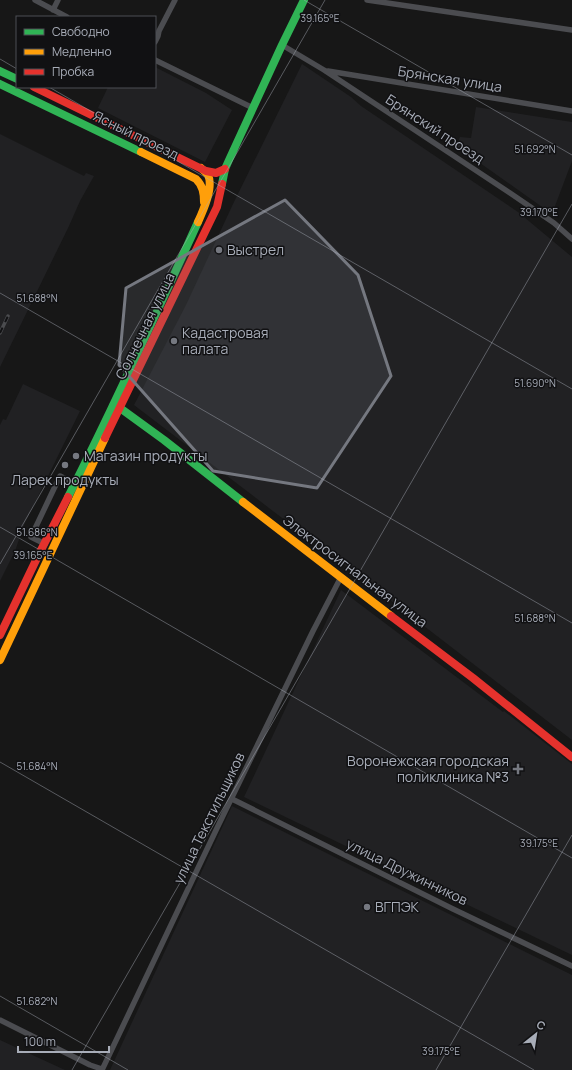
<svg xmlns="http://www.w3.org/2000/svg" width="572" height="1070" font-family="Manrope,sans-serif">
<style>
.built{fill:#212123}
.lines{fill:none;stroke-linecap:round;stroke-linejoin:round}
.street{stroke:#4b4c50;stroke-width:5.5}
.fast{stroke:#30b455;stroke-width:8}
.slow{stroke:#ff9f0a;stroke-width:8}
.jam{stroke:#e5322d;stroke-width:8}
.rail-casing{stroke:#4b4c4f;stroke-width:3.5}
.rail{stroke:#111113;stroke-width:2;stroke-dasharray:6;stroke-linecap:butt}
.marked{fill:#757880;fill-opacity:0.2;stroke:#757880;stroke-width:3;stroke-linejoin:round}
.ticks{fill:none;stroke:#a8adb8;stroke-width:1;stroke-opacity:0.45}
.poi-dot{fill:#757880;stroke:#111113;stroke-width:1.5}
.labels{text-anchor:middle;stroke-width:3;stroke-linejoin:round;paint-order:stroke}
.street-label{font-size:14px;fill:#a8adb8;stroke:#111113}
.poi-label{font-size:14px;fill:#a8adb8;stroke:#111113;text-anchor:start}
.ticks-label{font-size:10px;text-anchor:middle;fill:#a8adb8;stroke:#111113;stroke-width:3;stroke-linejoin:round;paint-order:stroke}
</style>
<rect width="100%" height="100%" fill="#171717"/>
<!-- built -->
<path class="built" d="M302,64L351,97L361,106L518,212L572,257V740L302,532L286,521L134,405L186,305L233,204Z
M155,67L206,93L232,110L205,162L98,108L108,87H155Z
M476,107L572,122V161L552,214L456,146L460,137L471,138Z
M0,134L84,176L86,173L94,176L80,201L69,226L0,367Z
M23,384L80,411L24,525L15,551L0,581V425L3,419L6,420Z
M341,590L503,712L504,711L572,764V955L244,797Z
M232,806L572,975V1070H110Z
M0,1040L65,1070H0Z"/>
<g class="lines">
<!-- street -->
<path class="street" d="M35,0L67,17
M367,0L572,30
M53,10L58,0
M155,42L158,36L159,31L175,0
M282,45L324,70L510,193L554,223L572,239
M155,60L253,108
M328,71L572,111
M45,544L31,537L60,476L75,484
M232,799L453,909L572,966
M0,1020L90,1065L102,1069
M102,1070L218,826L313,631L341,577"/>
<!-- fast -->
<path class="fast" d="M0,71L17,79
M0,84L141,152
M222,184L225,169L229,160L282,45L304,0
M113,405L120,408L164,440L243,502
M68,497C114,407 156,314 198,222"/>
<!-- slow -->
<path class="slow" d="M141,152L196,179C203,186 204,193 204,202
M198,222C203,211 214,187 208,175C207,173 203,170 201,168
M243,502L391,616
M0,660L105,438"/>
<!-- jam -->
<path class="jam" d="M34,87L206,171L216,173L225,169
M105,438L217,207L222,184
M391,616L473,678L572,757
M0,635L38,556L68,497"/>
<!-- rail casing -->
<g class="rail-casing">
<path id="rail" d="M0,333L8,316"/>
</g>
<!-- rail -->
<use href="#rail" class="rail"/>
</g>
<!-- marked area -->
<path class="marked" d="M285,200L358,275L391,376L317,488L213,471L119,365L126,288Z"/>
<!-- ticks -->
<path class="ticks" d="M304,0L572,155M0,59L17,69M49,87L572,389M0,293L572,623M0,527L572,858M0,564L325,0M0,762L534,1070M0,996L128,1070M72,1070L572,204M436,1070L572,835"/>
<!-- markers -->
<g class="poi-dot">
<circle cx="219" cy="250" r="4"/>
<circle cx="174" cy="341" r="4"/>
<circle cx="76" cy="456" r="4"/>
<circle cx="65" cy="465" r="4"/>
<path d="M516 763h4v4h4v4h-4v4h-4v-4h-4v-4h4z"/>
<circle cx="367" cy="907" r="4"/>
</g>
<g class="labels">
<!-- street labels -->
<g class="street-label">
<text transform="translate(450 79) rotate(9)" y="5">Брянская улица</text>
<text transform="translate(435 129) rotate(33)" y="5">Брянский проезд</text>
<text transform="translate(136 135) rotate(26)" y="5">Ясный проезд</text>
<text transform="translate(145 326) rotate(-64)" y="5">Солнечная улица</text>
<text transform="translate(355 571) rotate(37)" y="5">Электросигнальная улица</text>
<text transform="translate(209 818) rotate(-64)" y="5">улица Текстильщиков</text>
<text transform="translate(407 872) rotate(26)" y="5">улица Дружинников</text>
</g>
<!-- poi labels -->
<g class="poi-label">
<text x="227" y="255">Выстрел</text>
<text x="182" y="338">Кадастровая<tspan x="182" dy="16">палата</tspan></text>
<text x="84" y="461">Магазин продукты</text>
<text x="65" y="485" text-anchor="middle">Ларек продукты</text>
<text x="509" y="766" text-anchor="end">Воронежская городская<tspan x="509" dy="16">поликлиника №3</tspan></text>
<text x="375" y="912">ВГПЭК</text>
</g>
</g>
<g class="ticks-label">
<text x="320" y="22">39.165°E</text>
<text x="535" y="153">51.692°N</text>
<text x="539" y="216">39.170°E</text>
<text x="37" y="302">51.688°N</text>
<text x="535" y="387">51.690°N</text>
<text x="37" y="536">51.686°N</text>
<text x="33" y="559">39.165°E</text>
<text x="535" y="622">51.688°N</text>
<text x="37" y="770">51.684°N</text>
<text x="539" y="847">39.175°E</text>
<text x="37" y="1005">51.682°N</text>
<text x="441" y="1055">39.175°E</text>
</g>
<!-- legend -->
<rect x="16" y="16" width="140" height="72" fill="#111113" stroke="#4d4f55"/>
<rect x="24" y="29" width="20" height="6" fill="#30b455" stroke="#4d4f55"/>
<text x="52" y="36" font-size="12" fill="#a8adb8">Свободно</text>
<rect x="24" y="49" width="20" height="6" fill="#ff9f0a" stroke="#4d4f55"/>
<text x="52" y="56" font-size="12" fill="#a8adb8">Медленно</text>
<rect x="24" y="69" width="20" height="6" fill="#e5322d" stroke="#4d4f55"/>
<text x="52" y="76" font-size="12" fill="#a8adb8">Пробка</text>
<!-- north arrow -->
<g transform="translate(536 1034) rotate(30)" stroke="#111113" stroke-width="3" paint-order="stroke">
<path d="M0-3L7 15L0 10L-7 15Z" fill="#a8adb8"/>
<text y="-6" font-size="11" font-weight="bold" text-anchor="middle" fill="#a8adb8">С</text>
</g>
<!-- scale -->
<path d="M18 1046v6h91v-6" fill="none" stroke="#a8adb8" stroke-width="2"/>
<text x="24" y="1046" font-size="12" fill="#a8adb8" stroke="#111113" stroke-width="3" paint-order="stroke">100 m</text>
</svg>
